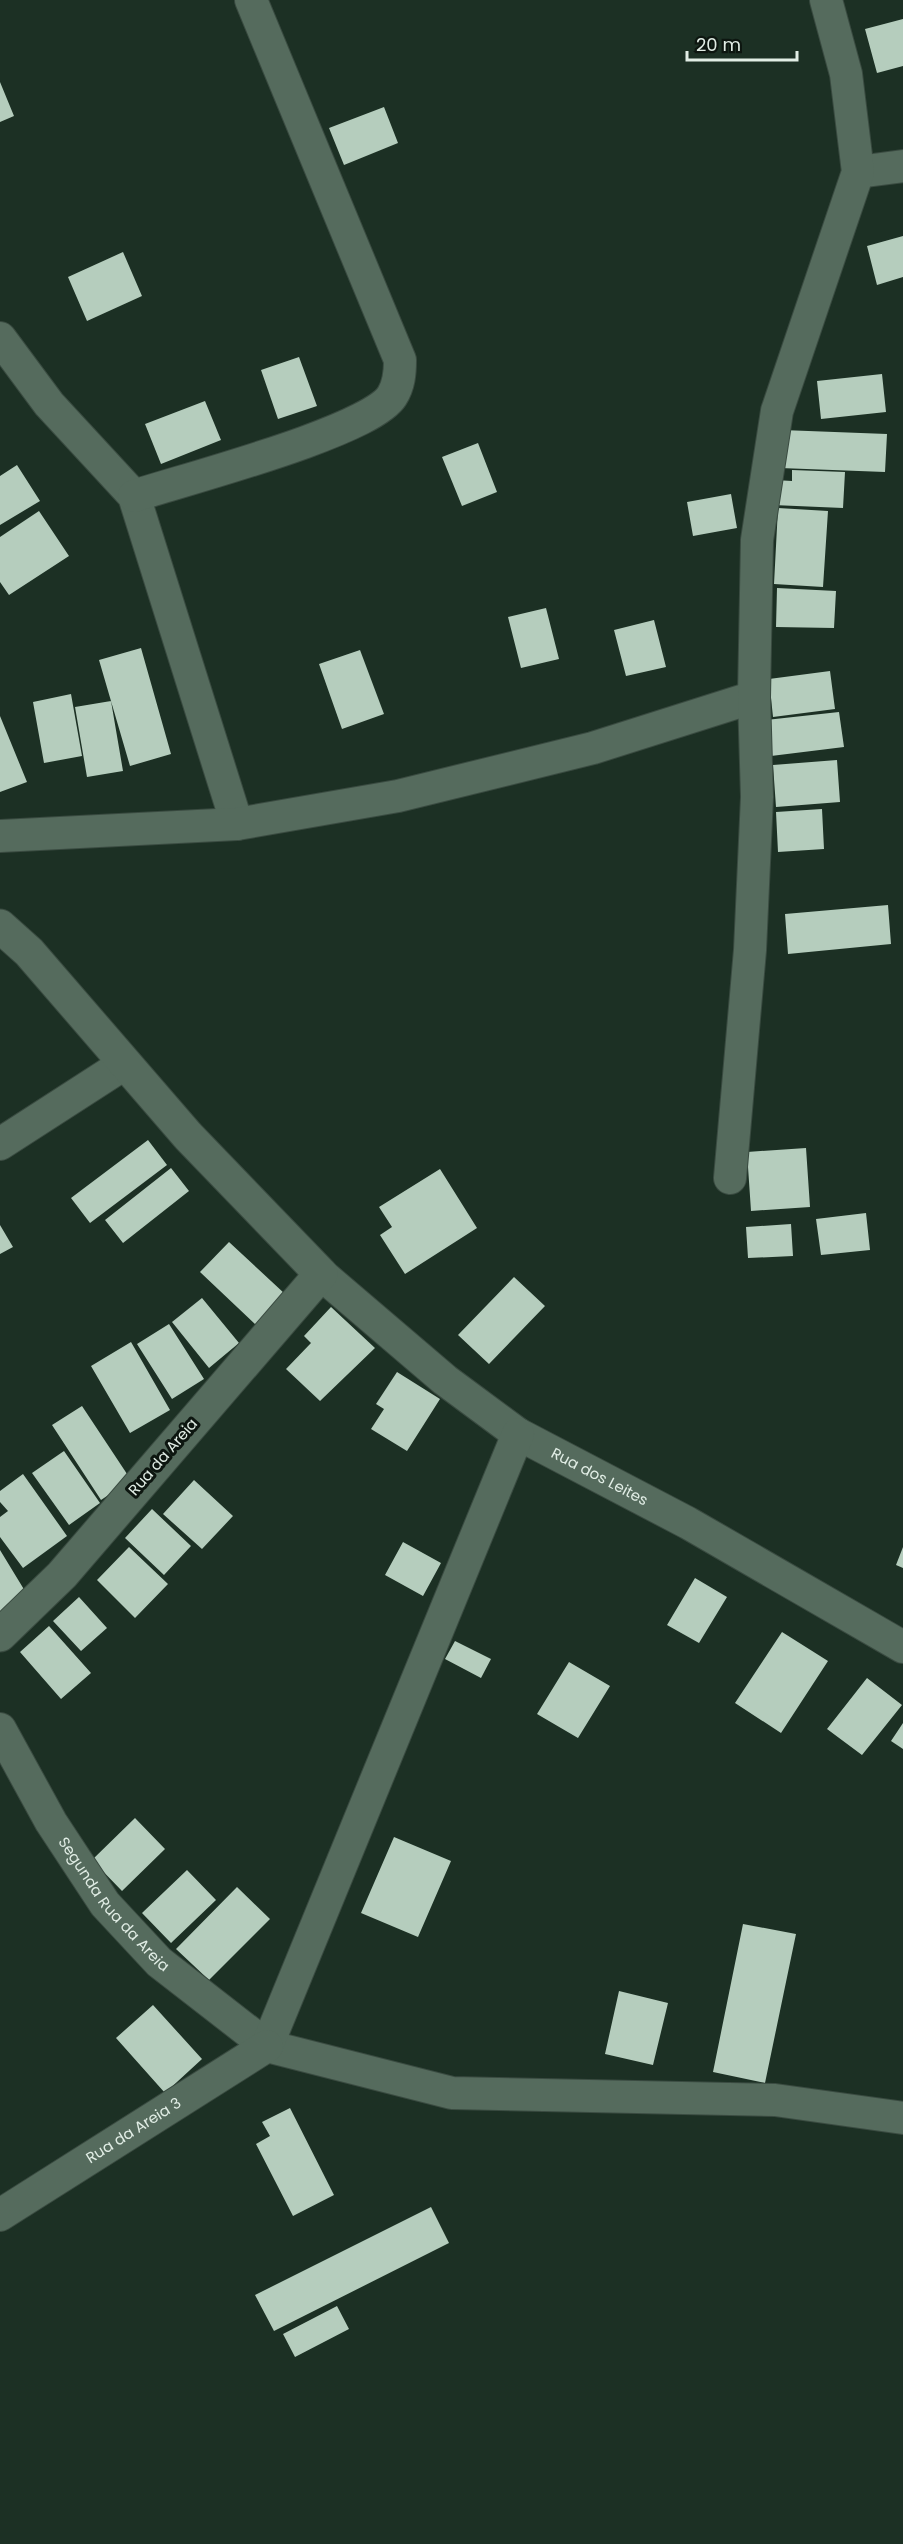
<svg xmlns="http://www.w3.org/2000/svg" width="903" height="2544" font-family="Poppins,sans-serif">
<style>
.building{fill:#b5cdbd}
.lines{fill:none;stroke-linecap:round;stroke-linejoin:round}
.minor-casing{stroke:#3a4b41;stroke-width:34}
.tertiary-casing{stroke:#3a4b41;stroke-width:35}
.minor{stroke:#556b5d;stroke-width:32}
.tertiary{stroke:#556b5d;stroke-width:33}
.labels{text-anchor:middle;stroke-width:6;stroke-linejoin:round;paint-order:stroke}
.street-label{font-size:15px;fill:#e1ede5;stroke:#0d1610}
</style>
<rect width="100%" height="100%" fill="#1c3024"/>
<!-- building -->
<path class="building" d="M903,19V66L877,73L865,29Z
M0,82L14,116L0,122Z
M384,107L398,143L344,165L329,128Z
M903,236V277L877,285L867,246Z
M123,252L142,296L87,321L68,277Z
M299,357L317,406L278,419L261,370Z
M882,374L886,412L821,419L817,381Z
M205,401L221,440L161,464L145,424Z
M782,430L887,434L885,472L780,468Z
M478,443L497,492L462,506L442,457Z
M17,465L40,501L0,525V476Z
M792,470L845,472L843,508L773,505L775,480L792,481Z
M731,494L737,528L693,536L687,502Z
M778,508L828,511L823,587L774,584Z
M39,511L69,556L9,595L0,582V537Z
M777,588L836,591L834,628L776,627Z
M546,608L559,659L521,668L508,617Z
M654,620L666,667L626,676L614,630Z
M141,648L171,754L130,766L99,660Z
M360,650L384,714L342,729L319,664Z
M830,671L835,709L773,717L769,679Z
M71,694L82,756L44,763L33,702Z
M111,701L123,771L87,777L75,707Z
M839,712L844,747L771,756L766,720Z
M0,716L27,782L0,792Z
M837,760L840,802L776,807L773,765Z
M822,809L824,849L778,852L776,812Z
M888,905L891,944L788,954L785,914Z
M148,1140L167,1165L90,1223L71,1198Z
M806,1148L810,1207L751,1211L747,1152Z
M171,1168L189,1191L123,1243L105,1220Z
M440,1169L477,1228L405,1274L380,1235L392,1227L379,1207Z
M866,1213L870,1250L821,1255L816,1219Z
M791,1224L793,1256L748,1258L746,1227Z
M0,1225L13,1247L0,1254Z
M229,1242L285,1294L256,1325L200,1272Z
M514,1277L545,1306L489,1364L458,1335Z
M202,1298L239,1343L209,1368L172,1322Z
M331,1307L375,1348L320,1401L286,1369L311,1343L304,1336Z
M169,1324L204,1379L172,1399L137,1344Z
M131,1342L170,1410L130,1433L91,1366Z
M397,1372L440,1399L407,1451L371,1429L384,1409L376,1404Z
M82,1406L131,1480L101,1500L52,1425Z
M64,1451L100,1503L69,1525L32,1473Z
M23,1474L67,1536L23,1568L0,1537V1517L8,1511L0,1502V1491Z
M194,1480L233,1516L202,1549L163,1514Z
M152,1509L191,1546L164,1575L125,1538Z
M403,1542L441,1563L423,1596L385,1575Z
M129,1547L168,1584L135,1618L97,1580Z
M903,1547V1568L896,1565Z
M0,1550L28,1596L0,1613Z
M695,1578L727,1597L699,1643L667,1625Z
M79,1597L107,1628L81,1651L53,1621Z
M49,1626L91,1673L61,1699L20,1652Z
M782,1632L828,1661L781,1733L735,1703Z
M455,1641L491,1659L481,1678L445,1659Z
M569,1662L610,1686L578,1738L537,1714Z
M867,1678L902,1705L862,1755L827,1729Z
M903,1723V1749L891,1741Z
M135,1818L165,1849L122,1891L92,1860Z
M394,1837L451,1861L418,1937L361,1913Z
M187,1870L216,1900L171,1943L142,1913Z
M237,1887L270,1919L209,1980L176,1949Z
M743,1924L796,1934L765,2083L713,2072Z
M619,1991L668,2003L653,2065L605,2054Z
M153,2005L202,2059L165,2093L116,2038Z
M290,2108L334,2195L293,2216L256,2144L270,2136L262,2122Z
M431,2207L449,2243L274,2331L255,2295Z
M337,2306L349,2329L295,2357L283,2334Z"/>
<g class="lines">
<!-- minor casing -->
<g class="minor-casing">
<g id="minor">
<path d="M858,172L903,166"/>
<path d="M0,338L49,404L134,496L237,824"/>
<path d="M134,496C182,480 369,432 392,396C399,385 400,373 400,360L251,0"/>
<path d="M0,836L237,824L398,796L593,748L754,697"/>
<path d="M0,1144L124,1064"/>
<path d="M730,1178L750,950L757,797L754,697L757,540L777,411L858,172L846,74L826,0"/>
<path id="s1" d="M321,1274L445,1380L518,1434L688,1523L903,1647"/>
<path id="s2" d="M0,1729L51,1822L105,1904L159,1962L267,2046L452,2093L775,2100L903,2118"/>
<path d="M267,2046L518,1434"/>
<path id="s3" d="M0,2215L267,2046"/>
</g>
</g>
<!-- tertiary casing -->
<g class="tertiary-casing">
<path id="tertiary" d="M0,926L29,952L188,1136L321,1274L62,1575L0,1635"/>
</g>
<!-- minor -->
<use href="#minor" class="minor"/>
<!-- tertiary -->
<use href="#tertiary" class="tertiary"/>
</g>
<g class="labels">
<!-- street labels -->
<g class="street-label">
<text transform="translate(163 1457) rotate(-49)" y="5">Rua da Areia</text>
<text dy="5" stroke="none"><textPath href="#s1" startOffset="346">Rua dos Leites</textPath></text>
<text dy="5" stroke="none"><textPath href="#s2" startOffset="210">Segunda Rua da Areia</textPath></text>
<text dy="5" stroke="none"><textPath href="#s3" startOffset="158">Rua da Areia 3</textPath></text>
</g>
</g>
<!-- scale -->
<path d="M687 51v9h110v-9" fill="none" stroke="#e1ede5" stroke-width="3"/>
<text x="696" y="51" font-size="18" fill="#e1ede5" stroke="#0d1610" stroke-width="4.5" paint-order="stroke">20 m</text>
</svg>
